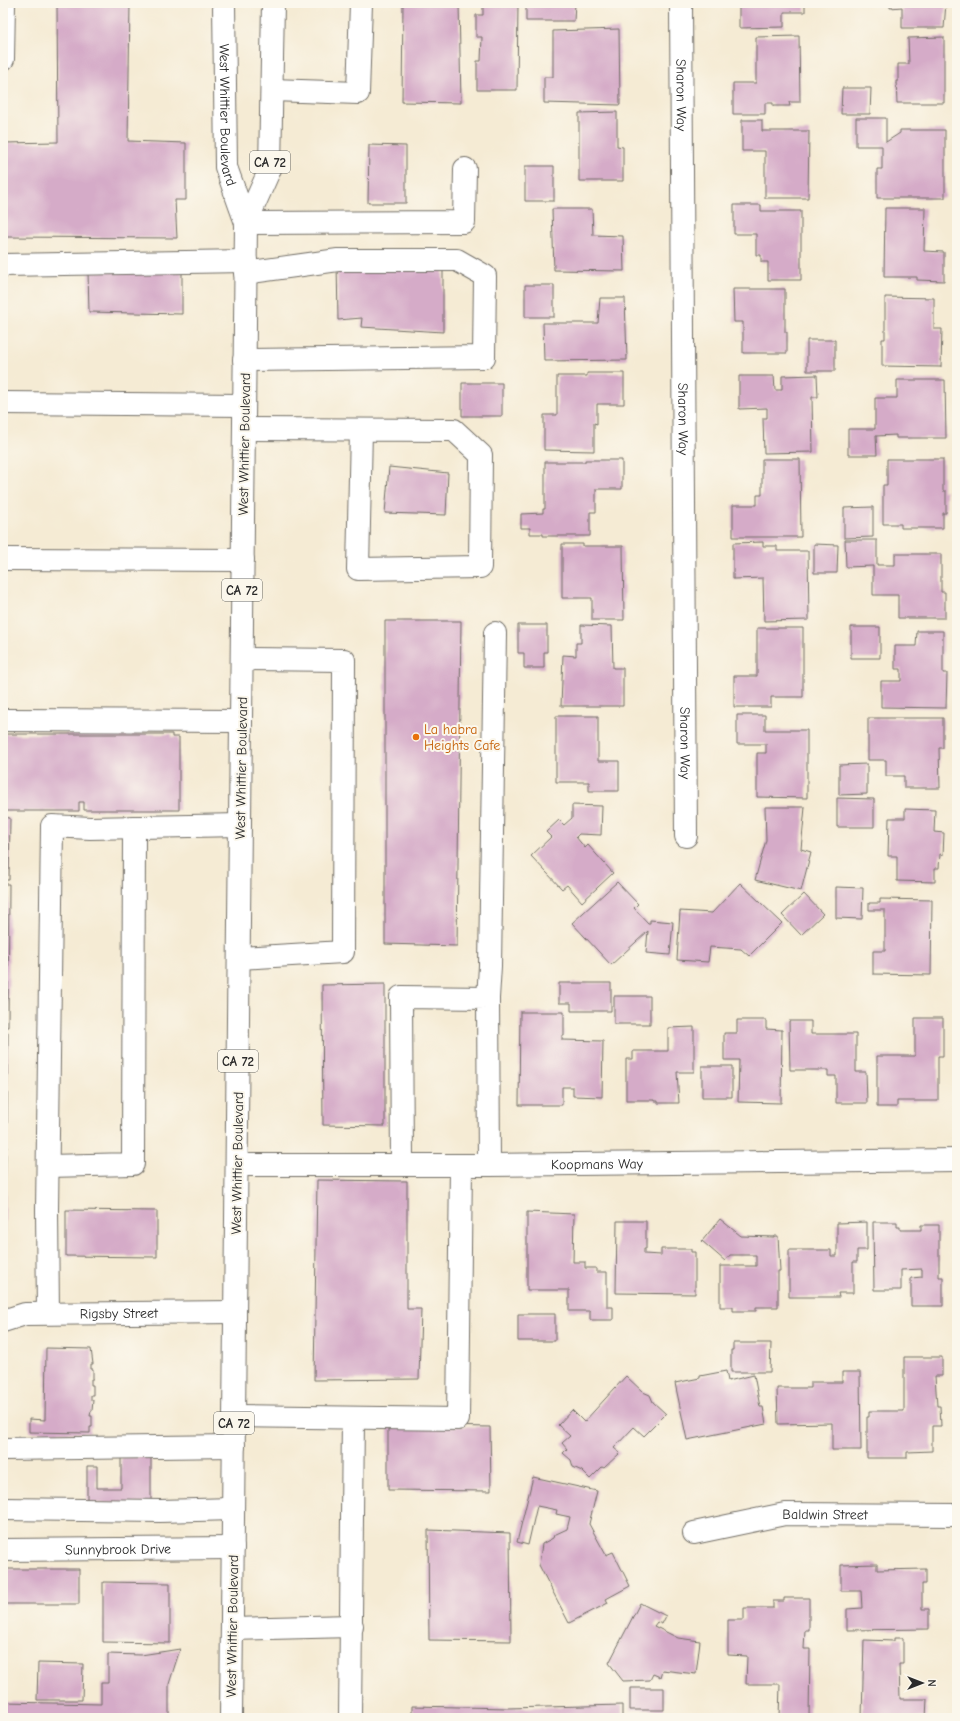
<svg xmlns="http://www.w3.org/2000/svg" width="960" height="1721" font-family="'Comic Neue',sans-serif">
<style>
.building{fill:#d5abc8}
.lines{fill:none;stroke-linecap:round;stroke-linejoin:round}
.minor-casing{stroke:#726e66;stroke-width:24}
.major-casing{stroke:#726e66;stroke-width:24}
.minor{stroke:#fff;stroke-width:22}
.major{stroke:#fff;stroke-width:22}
.food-dot{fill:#e8710a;stroke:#fbf7ec;stroke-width:1.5}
.labels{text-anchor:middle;stroke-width:4;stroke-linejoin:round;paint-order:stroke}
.shield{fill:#fbf7ec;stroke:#696865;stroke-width:1}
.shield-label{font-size:13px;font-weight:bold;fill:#2b2b2b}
.street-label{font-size:14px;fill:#2b2b2b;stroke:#fbf7ec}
.food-label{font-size:14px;fill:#c56008;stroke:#fbf7ec;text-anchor:start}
</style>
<rect width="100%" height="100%" fill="#fbf7ec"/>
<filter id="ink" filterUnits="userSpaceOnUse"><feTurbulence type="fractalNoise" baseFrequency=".025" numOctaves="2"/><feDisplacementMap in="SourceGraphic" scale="8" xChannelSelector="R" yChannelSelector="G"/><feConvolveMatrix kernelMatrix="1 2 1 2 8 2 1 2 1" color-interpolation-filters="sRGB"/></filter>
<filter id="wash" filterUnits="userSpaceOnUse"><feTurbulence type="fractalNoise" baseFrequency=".012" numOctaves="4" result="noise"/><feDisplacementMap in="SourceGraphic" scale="16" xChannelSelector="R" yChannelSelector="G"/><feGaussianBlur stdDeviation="0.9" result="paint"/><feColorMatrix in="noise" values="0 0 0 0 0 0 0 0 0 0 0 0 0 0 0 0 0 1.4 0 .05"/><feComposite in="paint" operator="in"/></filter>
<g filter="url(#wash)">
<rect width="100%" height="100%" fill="#f5ebd4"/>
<g id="blocks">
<!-- building -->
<path class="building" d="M57,3H130L128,141L186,143V200H175L177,238L5,237L6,197H3V143L58,142Z
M403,3H459L461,103L402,102Z
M483,3H518L517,90H477V61H481L482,37H476V15H483Z
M526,3H575L574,21H526Z
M746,3H805V12H784V27L739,28V5H746Z
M890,3H946L944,28H902V7L890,8Z
M619,29L620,105L544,103V77H553V31Z
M799,36L800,102H789L790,106H773V103H765V114H733V83H756V37Z
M944,37V103H897L896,81H898V64H909L908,38Z
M842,88H871L870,114H841Z
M617,112V146L623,147V181H579V113Z
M856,118H886V142L900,133V130H945V198H877V169H882V146H856Z
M742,120H762V131H809L808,198H765V151H742Z
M369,145L406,146V203H368Z
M525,166H554V201H525Z
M734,205H761V211H801V280H768V262H761V255H756V234H734Z
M885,208H925L924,251L944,252V281L917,280V277H884Z
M552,209H592L593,235L623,236L624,271L554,270Z
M337,263L443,264V332L361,327L362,318L338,320Z
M88,271H182V314L89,312Z
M525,285H554V317H525Z
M733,289H785V332H787V353H743V322H734Z
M885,297L934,298V329H942L941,367L882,366V339H885Z
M600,298H625L627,360L544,361L543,323H598Z
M807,340H835V371H807Z
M587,373H624V404H597V424L594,423V451L544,450V415H557V376H587Z
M817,375L818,397H812L813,452L764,453L763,418H767V408L739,409V376H774L775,390H782V376Z
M897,380H945L946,438H896V435L876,436L877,455H848V429H875V398H897Z
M462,383H502V416H462Z
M762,459H800L801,537H733V505H757V495H762Z
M887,459H943V491H946V513H943V528H901V524H883V485H887Z
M585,460H622V489H596V512H590V536H543V534H530V528H521V514L543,513V509H545V462H585Z
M389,467L448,473L446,515L385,513Z
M873,507V537L844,538V508Z
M845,540H877V565H895V554H941V592H945V618H898V595H873V566L846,567Z
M763,542V546H777V551H808L809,620L764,621L763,578L733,579V543Z
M562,544H583V546H623L624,620H592V598H562Z
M814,544L838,545L837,573H814Z
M385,621H461L457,946L385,944Z
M518,625H547V652H544V668H524V653H518Z
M581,625L612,626L613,668H623V706H561L563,655L576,656V643H581Z
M851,627H880V658H851Z
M757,628H803V697H771V707H734V676H757Z
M917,631H943V673H947L946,708L881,707V681H901V669H895V646H916Z
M737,715H765V730H807V798L757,797V753H766V744H737Z
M556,716H598V761H619V791H589V782H556Z
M868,718H943V748H939L940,788H904V776H886V760H868Z
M3,734H172V737H179V810H84V802H79V811H3Z
M867,764V794L839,795V765Z
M837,798L874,799V827H837Z
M572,805L602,806L601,835L579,834L576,837L585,848L588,845L613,873L582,902L567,885L562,889L531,856L551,837L546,832L559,820L564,825L572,818Z
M765,807H805L801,849L811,852L801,891L755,880L766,840Z
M905,809L935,810L934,832L944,833L943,855L940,854L939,868H935V882L897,881V856H888L889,818H905Z
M3,817L10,818L9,880H3Z
M617,882L638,904L634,908L648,923H650V920L673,922L670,955L646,953L648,931L611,965L572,923Z
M740,883L782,923L749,956L741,949L710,947L708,962L677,960L680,911L712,913Z
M3,884H9L8,1027H3Z
M836,887L863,888L862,919L836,918Z
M804,894L823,914L801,935L782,915Z
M880,899L932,900L931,975L873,974V951H885V910H869V903H880Z
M559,983H611V1011H571V1003H559Z
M385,984V1126L323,1125L322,985Z
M614,996H650V1024H614Z
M520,1012H564V1036H562V1040L603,1041L602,1097L573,1096V1087H562V1105H519Z
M915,1018H943V1056H938V1101H897V1107H877V1056H915Z
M737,1020H766V1029L782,1030L781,1103L738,1102L739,1060H724V1033H737Z
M789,1021H811V1034H856V1072H866L867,1103H836V1076H828V1070H790Z
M694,1027V1072H677L679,1103H658V1101H654V1100H626V1059H633V1051H668V1028Z
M3,1032H8L7,1148H3Z
M702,1066H732V1097H702Z
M3,1151H6L4,1277L3,1276Z
M317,1180L407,1181V1309H421L419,1379L314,1380Z
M66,1210L157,1211V1257L66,1256Z
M527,1212L574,1214L573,1262H585V1268H596V1272H607V1307H613V1320H590V1311H569V1290H527Z
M720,1219L741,1236L774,1237V1236H778L780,1271H778V1307H756V1311H733V1307H720V1266H756V1255H730L725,1261L702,1241Z
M617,1221H646V1249H644V1254L661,1255V1249H691V1252H695V1294L616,1293Z
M867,1222V1250H857V1262H853V1293H838L839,1297H789V1250H831V1256H837V1223Z
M873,1222H897V1227H900V1230H921V1225H939V1277H943V1306H911V1278L922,1277V1269L901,1270V1290H874Z
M518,1314H555V1341H518Z
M733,1343H771L770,1372H731V1350H733Z
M46,1348L91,1349L93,1364H91V1369H93V1379H91V1385H93V1395H91V1400H93L92,1411H91L90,1416H92V1427H90V1433L29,1432V1419L45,1420Z
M904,1357H942V1376H935L937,1406H940L941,1426H932V1451L907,1452V1458H867V1417H869V1411H904Z
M726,1371L728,1381L754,1375L760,1407H763L766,1424L687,1440L675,1383L700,1378V1376Z
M842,1372H860L861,1450H832V1423L778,1424L777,1388H811V1382H842Z
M626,1376L643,1392L650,1395L653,1402L666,1414L644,1436L634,1427L614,1448L620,1453L604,1468L602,1467L590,1479L582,1471L573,1467L571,1460L563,1453L567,1449L562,1443L570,1436L558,1425L572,1410L584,1422Z
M388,1425L490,1427L491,1491L388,1490Z
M121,1457H151V1504L87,1503V1466H97V1488H121Z
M533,1477L597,1491L589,1524L606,1555L613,1552L630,1586L606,1599L608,1603L569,1623L539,1565L542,1544L553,1538L554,1535L567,1529L570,1517L556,1514L557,1510L537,1506L528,1545L517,1542Z
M428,1530L510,1533L511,1641L429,1640Z
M877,1564V1570L926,1569V1584H922V1609H929V1629L847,1630V1609L862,1608L861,1591H841V1565Z
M3,1569H79V1604H3Z
M103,1582L170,1583V1643L103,1642Z
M784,1598H809V1630H805L804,1649H810L809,1718H779L780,1684H746L747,1656L728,1655V1620H744V1608H773V1601H784Z
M640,1603L666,1616L662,1624L657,1622L654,1626L678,1638L700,1641L696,1674L662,1670L660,1677L653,1674L650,1680L623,1681L609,1663Z
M894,1638H903V1664H899L900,1699H927L926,1718H862L864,1640L894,1641Z
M180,1649L169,1684V1718H3V1702L101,1704V1683H108V1654L141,1655Z
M38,1663L83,1664L82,1700H37Z
M630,1688H664V1710H630Z
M622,1705V1718H412V1706L508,1708Z"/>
</g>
</g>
<g filter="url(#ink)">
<use href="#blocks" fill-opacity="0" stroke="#726e66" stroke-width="1"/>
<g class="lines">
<!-- minor casing -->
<g class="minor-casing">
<g id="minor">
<path id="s1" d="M681,3L686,836"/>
<path d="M3,59L4,3"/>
<path d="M272,90L358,93L361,3"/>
<path d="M246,223L464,222L465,169"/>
<path d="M3,265L246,261"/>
<path d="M244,360L484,357L485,276L457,260H338L245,273"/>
<path d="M3,403L244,405"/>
<path d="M244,429L454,430L481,455L480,567L358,569L361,430"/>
<path d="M3,559L243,560"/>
<path d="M3,720L241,721"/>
<path d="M239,958L343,952L344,660L242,659"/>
<path d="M488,998L490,966L495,633"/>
<path id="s2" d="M237,1165H489L957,1160"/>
<path d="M402,1165L401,997L488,998L489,1165"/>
<path d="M48,1166L133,1164L134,827"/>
<path d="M48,1313L47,1210L52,826L90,828L240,825"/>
<path id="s3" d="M3,1321L25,1314L235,1312"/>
<path d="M234,1416L458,1419L461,1165"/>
<path d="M3,1449L234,1446"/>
<path d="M3,1509L160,1511L233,1509"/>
<path id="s4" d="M694,1533L785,1514L957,1515"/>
<path id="s5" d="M3,1550L233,1548"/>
<path d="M232,1629L352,1626"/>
<path d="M350,1718L353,1418"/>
</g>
</g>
<!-- major casing -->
<g class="major-casing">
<g id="major">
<path id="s6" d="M224,3L226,167L246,223L231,1718"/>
<path d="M246,223L270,169L273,3"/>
</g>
</g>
<!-- minor -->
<use href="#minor" class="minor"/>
<!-- major -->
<use href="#major" class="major"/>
</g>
</g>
<!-- markers -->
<circle class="food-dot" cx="416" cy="737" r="4"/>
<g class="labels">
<!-- shield labels -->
<g class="shield">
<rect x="250" y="151" width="40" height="22" rx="3"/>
<rect x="222" y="579" width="40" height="22" rx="3"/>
<rect x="218" y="1050" width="40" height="22" rx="3"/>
<rect x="214" y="1412" width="40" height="22" rx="3"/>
</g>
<g class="shield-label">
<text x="270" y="167">CA 72</text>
<text x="242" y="595">CA 72</text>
<text x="238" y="1066">CA 72</text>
<text x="234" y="1428">CA 72</text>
</g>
<!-- street labels -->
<g class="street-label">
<text dy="5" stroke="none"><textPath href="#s1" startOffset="92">Sharon Way</textPath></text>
<text dy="5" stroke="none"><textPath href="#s6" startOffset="112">West Whittier Boulevard</textPath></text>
<text dy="5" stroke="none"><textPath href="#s1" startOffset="416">Sharon Way</textPath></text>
<text transform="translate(244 444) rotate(-89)" y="5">West Whittier Boulevard</text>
<text dy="5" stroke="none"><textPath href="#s1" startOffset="740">Sharon Way</textPath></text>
<text transform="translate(241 768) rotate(-89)" y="5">West Whittier Boulevard</text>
<text transform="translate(237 1163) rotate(-89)" y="5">West Whittier Boulevard</text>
<text dy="5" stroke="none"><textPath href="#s2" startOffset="360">Koopmans Way</textPath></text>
<text dy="5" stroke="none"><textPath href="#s3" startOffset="117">Rigsby Street</textPath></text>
<text dy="5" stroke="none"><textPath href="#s4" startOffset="133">Baldwin Street</textPath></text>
<text dy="5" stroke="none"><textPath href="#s5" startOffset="115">Sunnybrook Drive</textPath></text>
<text transform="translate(232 1626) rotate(-89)" y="5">West Whittier Boulevard</text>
</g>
<!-- food labels -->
<g class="food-label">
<text x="424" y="734">La habra<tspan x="424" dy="16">Heights Cafe</tspan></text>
</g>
</g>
<!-- margin -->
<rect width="960" height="1721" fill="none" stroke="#fbf7ec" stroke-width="16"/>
<!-- north arrow -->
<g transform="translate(922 1683) rotate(90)" stroke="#fbf7ec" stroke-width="3" paint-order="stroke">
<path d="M0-3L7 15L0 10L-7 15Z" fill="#2b2b2b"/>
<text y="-6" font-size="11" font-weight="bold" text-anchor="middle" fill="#2b2b2b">N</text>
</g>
</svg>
